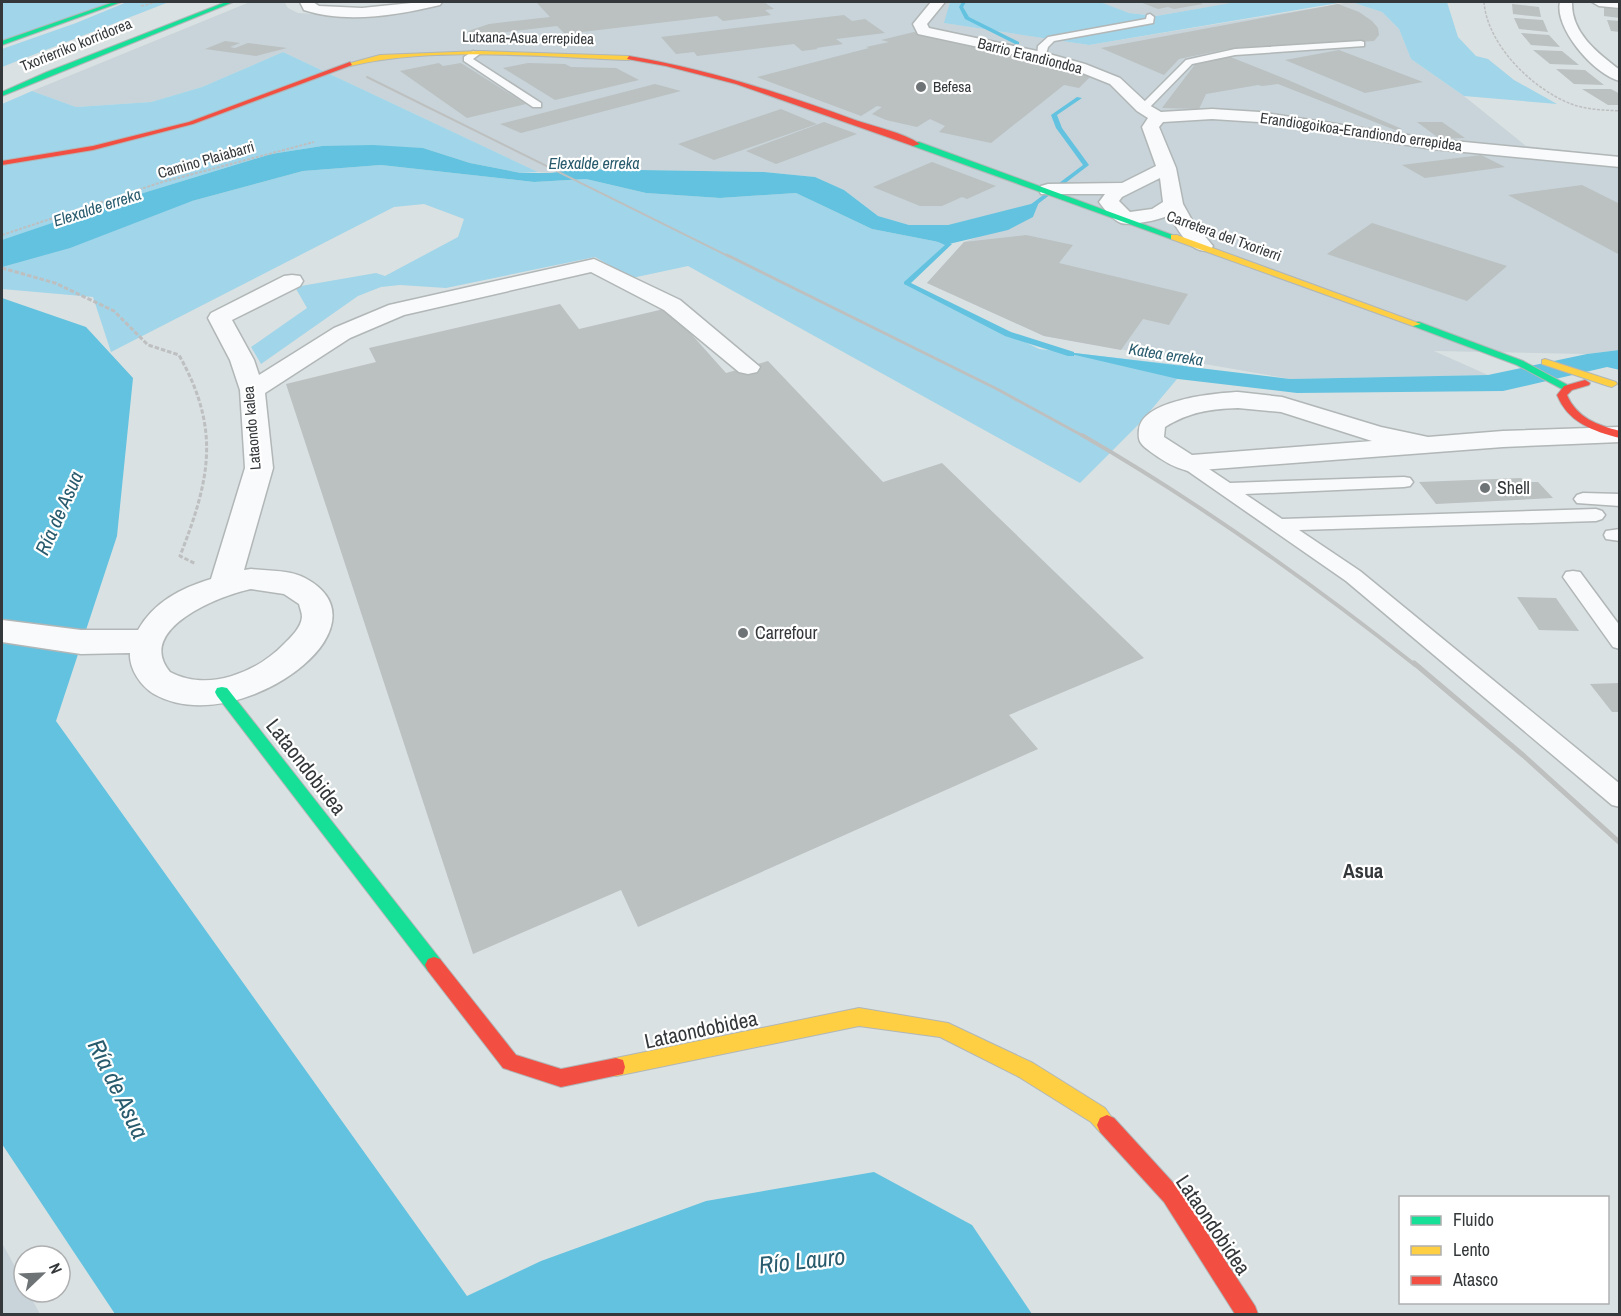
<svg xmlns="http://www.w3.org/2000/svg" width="1621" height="1316" font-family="'Archivo Narrow',sans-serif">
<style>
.built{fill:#c8d4d9}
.green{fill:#a1d5e9}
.water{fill:#63c2df}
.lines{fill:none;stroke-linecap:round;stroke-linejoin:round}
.stream{fill:#63c2df;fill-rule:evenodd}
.building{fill:#bbc0c1}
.lane-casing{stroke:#b1b6b7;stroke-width:3}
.street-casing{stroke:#b1b6b7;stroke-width:3}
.fast-casing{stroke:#b1b6b7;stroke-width:2}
.slow-casing{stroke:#b1b6b7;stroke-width:2}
.jam-casing{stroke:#b1b6b7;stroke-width:2}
.path-far2{stroke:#bdbfc0;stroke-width:1.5;stroke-dasharray:3 1.5;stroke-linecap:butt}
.path-far1{stroke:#bdbfc0;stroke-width:2;stroke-dasharray:3 1.5;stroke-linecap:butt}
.path{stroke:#bdbfc0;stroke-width:3;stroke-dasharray:4.5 2;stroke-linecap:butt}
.lane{fill:#f9fafb;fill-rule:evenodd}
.street{fill:#f9fafb;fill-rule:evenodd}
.fast{fill:#16e098;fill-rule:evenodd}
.slow{fill:#ffcf43;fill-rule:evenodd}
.jam{fill:#f24e42;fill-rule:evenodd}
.rail-far3{stroke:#bec0c0;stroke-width:2}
.rail-far2{stroke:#bec0c0;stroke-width:3}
.rail-far1{stroke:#bec0c0;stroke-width:4}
.rail{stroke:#bec0c0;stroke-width:5}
.poi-dot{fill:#6e7375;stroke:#fff;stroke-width:2}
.labels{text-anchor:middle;stroke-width:4.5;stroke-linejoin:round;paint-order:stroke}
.far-street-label{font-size:15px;fill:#34383a;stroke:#fff}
.far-poi-label{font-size:15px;fill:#34383a;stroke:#fff;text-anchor:start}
.far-water-label{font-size:16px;font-style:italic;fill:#285b6d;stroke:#fff}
.poi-label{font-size:18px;fill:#34383a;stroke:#fff;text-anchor:start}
.water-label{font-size:20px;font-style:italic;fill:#285b6d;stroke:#fff}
.neighbourhood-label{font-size:20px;font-weight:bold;fill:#34383a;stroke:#fff}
.near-street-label{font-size:21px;fill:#34383a;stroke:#fff}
.near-water-label{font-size:24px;font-style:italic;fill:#285b6d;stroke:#fff}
</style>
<rect width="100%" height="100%" fill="#dae1e2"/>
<!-- built -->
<path class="built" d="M250,2H287L285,3L288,8L298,13L354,16L380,15L415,2H950L945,23L1089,45L1351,2L1382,12L1399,29L1411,59L1464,96L1526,146L1619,156V350L1587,354L1434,351L1488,375L1290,379L1044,336L927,283L964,242L1033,217L1038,203L948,225H909L878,216L844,190L815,177L764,172L578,169L551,173L538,172L283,52L202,87L151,102L76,107L32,91Z
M1099,2H1229L1233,3L1156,16L1129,13Z
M2,1243L24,1283V1292H28L40,1314H2Z"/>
<!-- green -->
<path class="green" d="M2,2H118L2,43Z
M127,2H169L2,67V49L76,23Z
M950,2H1100L1129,13L1156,16L1231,3L1229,2H1344L1089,45L944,23Z
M1351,2H1447L1458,37L1476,56L1488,59L1514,80L1557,104L1464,96L1411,59L1399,29L1382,12Z
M283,52L538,172L521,173L470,163L423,148L322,146L271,154L117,201H192L303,171L381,165L534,182L586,179L646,193L720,198L796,193L872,229L949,244L907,283L1039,349L1188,366L1140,423L1080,483L688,266L632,278L595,257L446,288L400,285L381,287L358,296L261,364L251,347L307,308L295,287L376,273L385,276L458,237L464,219L424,204L394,207L111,352L93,297L2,289V104L32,91L76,107L151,102L202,87Z"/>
<!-- water -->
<path class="water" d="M373,145L423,148L470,163L521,173H551L578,169L764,172L815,177L844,190L878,216L909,225H948L1039,202L1033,217L1008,230L949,244L872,229L796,193L720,198L646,193L586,179L534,182L381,165L303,171L192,201L70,248L2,267V240L117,201L271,154L322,146Z
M2,298L86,327L133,378L117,536L56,721L467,1296L541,1261L706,1201L874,1172L972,1225L1032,1314H115L2,1144Z
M1619,350L1620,370L1607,367L1503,391L1297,393L1178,379L1058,351L1290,379L1488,375L1587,354Z"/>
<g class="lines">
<!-- stream -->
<path class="stream" d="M962,2H966L963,7L969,17L1019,42V44H1015L965,19L959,7Z
M1077,97L1082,98L1057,115L1062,128L1089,165L1030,210H1026V208L1083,165L1056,128L1051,115Z
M934,238H938L952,244L911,283L1011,332L1074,352V356H1068L1005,336L904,284V282L945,245L934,240Z"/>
</g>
<!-- building -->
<path class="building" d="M540,2H764L774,9L765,10L771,15L723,21L717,16L565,34L557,26L471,36L468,31L489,24L550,17L537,3Z
M1140,2H1197L1203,4L1174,9L1168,7L1158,9Z
M1338,4L1359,12L1372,21L1378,28L1379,35L1374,41L1228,49L1179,59L1164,75L1101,48Z
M1512,4L1539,7L1541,17L1513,14Z
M1604,6L1620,8V18L1604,16Z
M844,15L852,21L865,19L885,33L836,39L843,44L816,48L818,49L802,51L794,44L697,56L694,52L676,54L661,37Z
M1514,18L1543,20L1548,32L1519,29Z
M1607,20L1620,21V32L1611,31Z
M914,32L1044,60L1091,76L1079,88L1064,85L991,143L939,132L945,126L930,119L917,127L886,120L872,114L882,107L877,106L861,116L757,77L869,48L866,47L889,42L881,40Z
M1521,33L1549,35L1560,47L1531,45Z
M225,41L240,43L230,47L235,48L248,43L287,48L256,56L205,49Z
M1339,50L1423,82L1365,93L1285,60Z
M1533,50L1562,51L1579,65L1550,64Z
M1228,56L1288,80L1402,129L1395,130L1278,84L1262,86L1258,85L1206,94L1199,109L1162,108L1196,63Z
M439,63L443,66L461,63L526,104L467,118L400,71Z
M528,63L565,64L571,67L616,68L639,80L555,100L503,68Z
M1556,69L1585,70L1604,85L1574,84Z
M655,84L681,91L521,133L500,124Z
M1582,89H1611L1620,94V105H1608Z
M781,109L817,124L714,160L678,144Z
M824,122L857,134L776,164L746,151Z
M1417,122H1442L1465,138L1440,139Z
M1481,155L1505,167L1425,178L1402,165Z
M932,162L996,186L967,199L962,197L942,206H920L873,187Z
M1582,185L1620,204V255L1508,195Z
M1372,223L1507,266L1467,301L1327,254Z
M1026,235L1073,245L1059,263L1188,294L1169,325L1143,319L1121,350L1044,336L927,283L964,242Z
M560,304L579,329L668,308L726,373L768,361L883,482L942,463L1144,658L1009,715L1038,749L638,927L621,890L473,954L286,384L376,362L369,348Z
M1521,478L1526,482H1538L1553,498L1436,504L1419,482Z
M1517,597L1556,598L1579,631L1539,630Z
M1620,683V712H1612L1590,684Z"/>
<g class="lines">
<!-- lane casing -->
<g class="lane-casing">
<path id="lane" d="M1150,14L1154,17L1153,23L1054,41L1048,47L1045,58L1037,56L1038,46L1048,37L1146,19L1147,15Z
M1361,41L1364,42V46L1235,55L1192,64L1147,110L1138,108L1186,60L1235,49Z
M473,51L481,53L473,59L541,103V107H533L464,61V57Z
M1188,458L1194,459L1230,483L1404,477L1410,478L1413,482L1410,486L1404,487L1245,494L1282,519L1596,509L1602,511L1605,515L1602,519L1596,521L1299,530L1360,571L1620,784V807L1612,805L1346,581L1182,467L1179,463L1182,459Z
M1583,493L1620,494V506L1577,503L1574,499L1577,495Z
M1620,529V541L1606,539L1604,535L1606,531Z
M1573,571L1580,572L1620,626V649L1613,647L1563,577L1566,572Z"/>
</g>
<!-- street casing -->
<g class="street-casing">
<path id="street" d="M300,2H313L319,6L362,8L421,2H442L440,5C398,15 346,24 304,10Z
M931,2H945L927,24L929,28L1042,52L1085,64L1120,78L1149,105L1161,112L1212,109L1259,112L1433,139L1620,157V167L1433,149L1259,122L1212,119L1163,122L1159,127L1176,168L1183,204L1193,222L1213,246L1210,250C1191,255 1178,230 1169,215C1161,220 1130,226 1121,223C1113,220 1104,209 1099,202L1105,194H1041L1039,190L1041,186L1048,184L1122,183L1156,166L1142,127L1148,118L1137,111L1110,84L1075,70L1039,60L918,34L913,24ZM1160,178L1163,202L1152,209L1130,212L1119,201L1122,197Z
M1560,2H1572C1571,32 1596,52 1620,70V81C1594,75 1554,28 1560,2Z
M1592,2H1620V8L1599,6Z
M594,259L680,300L760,367L757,372L748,374L739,372L664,310L591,272L404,315L350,338L265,393L273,468L244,570L251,569C268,571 290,570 305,578C397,627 236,741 154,694C141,686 129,669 130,653L81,654L2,642V620L81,630H138C154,602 181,588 211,579L245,468L240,390L230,360L208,318L211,313L284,276L292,275L300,276L303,281L300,286L232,320L254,360L259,375L334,328L389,305ZM251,589L284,594L299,604C300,608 302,613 302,617C301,628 291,637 284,644C256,673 208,692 170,672C134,629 221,595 251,589Z
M1238,392L1282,397L1381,427L1428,437L1503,431L1618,427L1620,442L1503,447L1188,471C1172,467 1160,459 1147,449C1139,443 1138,439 1139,430C1141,400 1215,393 1238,392ZM1238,408L1281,412L1372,441L1192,455L1164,437L1165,427C1189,412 1210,409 1238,408Z"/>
</g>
<!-- fast casing -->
<g class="fast-casing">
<path id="fast" d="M114,2H121L2,45V41Z
M226,2H233L2,96V92L47,72Z
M913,142H919L1178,237L1171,239L913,146Z
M1413,322H1419L1523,361L1573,388L1572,390H1564L1517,365L1413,326Z
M222,687L227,688L440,959L443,965L440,971L434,973L428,971L217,696L215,692L217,688Z"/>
</g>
<!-- slow casing -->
<g class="slow-casing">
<path id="slow" d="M480,51L629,56L632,58L629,60C541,57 435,46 350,66L347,64L380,55Z
M1171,235H1177L1421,324L1413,326L1171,239Z
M1545,359L1616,382L1617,384L1612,387L1608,386L1542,364V360Z
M859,1008L948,1023L1033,1063L1105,1108L1117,1125L1114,1132L1107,1135L1100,1132L1091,1122L1019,1077L940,1037L859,1026L616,1076L609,1074L607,1067L609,1060L616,1058Z"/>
</g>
<!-- jam casing -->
<g class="jam-casing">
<path id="jam" d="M629,56C707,69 781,93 855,120C875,127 902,132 920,144L913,146L736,84L666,66L627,59Z
M350,62L352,65L193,124L93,150L2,165V161L93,146L189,122Z
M1585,380L1590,383L1589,385L1572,390L1567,395C1577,418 1597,425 1620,431V438C1592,431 1568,422 1557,395L1564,386Z
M434,957L440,959L516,1055L561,1069L616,1058L623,1060L625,1067L623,1074L561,1087L503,1068L428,971L425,965L428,959Z
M1107,1115L1114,1118L1178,1188L1255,1306L1258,1314H1235L1164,1202L1100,1132L1097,1125L1100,1118Z"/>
</g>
<!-- path-far2 -->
<path class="path-far2" d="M1484,2C1487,45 1534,91 1574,105C1589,110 1605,110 1620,111
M141,6L157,2"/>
<!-- path-far1 -->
<path class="path-far1" d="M2,235L159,183L314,142"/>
<!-- path -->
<path class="path" d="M2,268L55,283L114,311L148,345L179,355C221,430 210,479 180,556L196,564"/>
<!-- lane -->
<use href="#lane" class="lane"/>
<!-- street -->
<use href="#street" class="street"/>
<!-- fast -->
<use href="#fast" class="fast"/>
<!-- slow -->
<use href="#slow" class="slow"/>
<!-- jam -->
<use href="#jam" class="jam"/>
<!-- rail-far3 -->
<path class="rail-far3" d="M367,77L730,257"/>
<!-- rail-far2 -->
<path class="rail-far2" d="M727,255L997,389L1085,437"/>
<!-- rail-far1 -->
<path class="rail-far1" d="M1082,435C1200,503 1309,581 1415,665"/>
<!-- rail -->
<path class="rail" d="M1414,663L1524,756L1620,843"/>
</g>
<!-- markers -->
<g class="poi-dot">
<circle cx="921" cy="87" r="6"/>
<circle cx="1485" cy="488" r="6"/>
<circle cx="743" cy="633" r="6"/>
</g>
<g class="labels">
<!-- far-street labels -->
<g class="far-street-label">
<text transform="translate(528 38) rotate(1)" y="5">Lutxana-Asua errepidea</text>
<text transform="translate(76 45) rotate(-22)" y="5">Txorierriko korridorea</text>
<text transform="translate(1030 56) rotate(14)" y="5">Barrio Erandiondoa</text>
<text transform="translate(1361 132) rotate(8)" y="5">Erandiogoikoa-Erandiondo errepidea</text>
<text transform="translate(206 160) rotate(-16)" y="5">Camino Plaiabarri</text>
<text transform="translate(1224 236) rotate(20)" y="5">Carretera del Txorierri</text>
<text transform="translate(252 428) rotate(-95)" y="5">Lataondo kalea</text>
</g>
<!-- far-poi labels -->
<g class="far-poi-label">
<text x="933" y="92">Befesa</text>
</g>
<!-- far-water labels -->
<g class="far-water-label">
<text x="594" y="169">Elexalde erreka</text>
<text transform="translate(97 207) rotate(-18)" y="6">Elexalde erreka</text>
<text transform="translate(1166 354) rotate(9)" y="6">Katea erreka</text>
</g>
<!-- poi labels -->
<g class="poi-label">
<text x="1497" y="494">Shell</text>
<text x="755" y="639">Carrefour</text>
</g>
<!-- water labels -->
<g class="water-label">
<text transform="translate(59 513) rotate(-66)" y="7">Ría de Asua</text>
</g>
<!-- neighbourhood labels -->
<g class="neighbourhood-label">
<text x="1363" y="878">Asua</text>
</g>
<!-- near-street labels -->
<g class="near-street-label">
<text transform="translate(306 767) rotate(52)" y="7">Lataondobidea</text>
<text transform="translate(701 1030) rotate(-12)" y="7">Lataondobidea</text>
<text transform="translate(1213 1225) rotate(56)" y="7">Lataondobidea</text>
</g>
<!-- near-water labels -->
<g class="near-water-label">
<text transform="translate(118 1089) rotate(64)" y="8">Ría de Asua</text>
<text transform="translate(802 1261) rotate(-6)" y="8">Río Lauro</text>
</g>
</g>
<!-- border -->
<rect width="1621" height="1316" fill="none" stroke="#34383a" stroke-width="6"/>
<!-- legend -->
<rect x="1399" y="1196" width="210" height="108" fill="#ffffff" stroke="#aeafb0" stroke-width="1.5"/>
<rect x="1411" y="1216" width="30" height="9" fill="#16e098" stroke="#aeafb0" stroke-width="1.5"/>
<text x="1453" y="1226" font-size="18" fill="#34383a">Fluido</text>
<rect x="1411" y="1246" width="30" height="9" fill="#ffcf43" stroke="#aeafb0" stroke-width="1.5"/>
<text x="1453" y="1256" font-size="18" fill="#34383a">Lento</text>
<rect x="1411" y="1276" width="30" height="9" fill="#f24e42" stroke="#aeafb0" stroke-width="1.5"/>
<text x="1453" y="1286" font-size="18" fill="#34383a">Atasco</text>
<!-- north arrow -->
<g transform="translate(42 1274) rotate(67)"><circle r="28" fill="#ffffff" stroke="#aeafb0" stroke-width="1.5"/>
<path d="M0-4.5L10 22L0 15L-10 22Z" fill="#6e7375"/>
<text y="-9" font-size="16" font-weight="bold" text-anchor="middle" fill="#34383a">N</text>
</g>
</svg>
